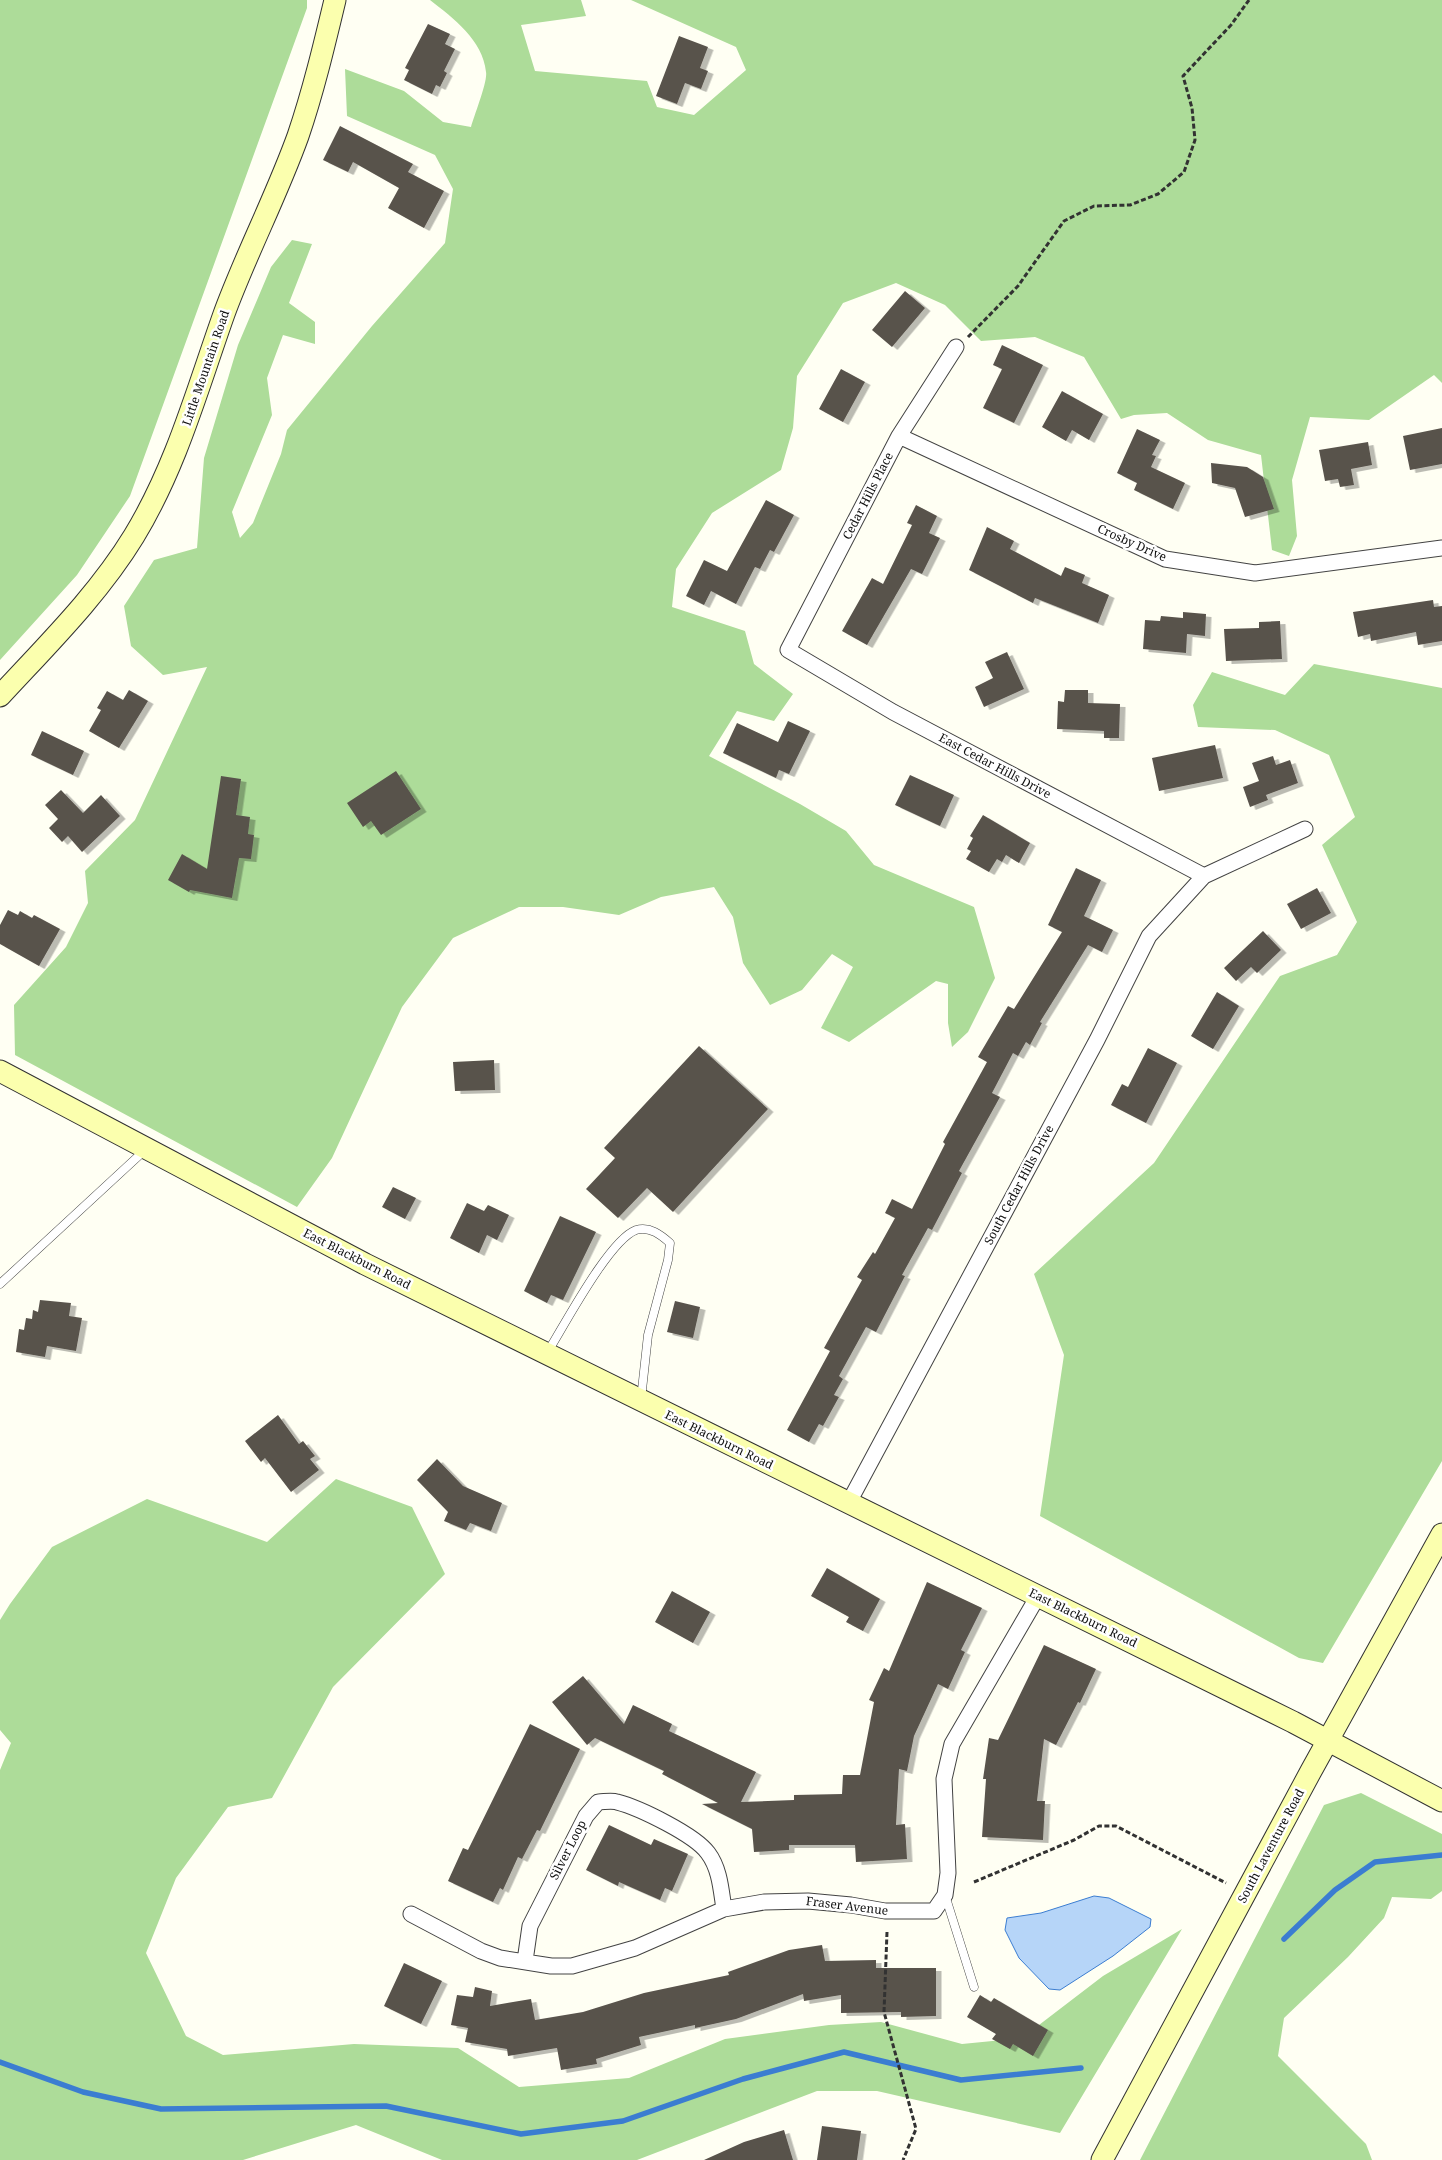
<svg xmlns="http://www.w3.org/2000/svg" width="1442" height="2160" font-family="'Noto Serif',serif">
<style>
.forest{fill:#addc99}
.water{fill:#b6d5f8;stroke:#3b7dd1}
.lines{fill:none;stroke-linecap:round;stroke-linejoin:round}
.stream{stroke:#3b7dd1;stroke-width:5.5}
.building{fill:#59534c;filter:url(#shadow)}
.lane-casing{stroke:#434343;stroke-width:9}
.street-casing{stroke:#434343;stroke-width:17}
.secondary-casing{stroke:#323232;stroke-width:23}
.path{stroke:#323232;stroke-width:3;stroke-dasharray:5 2.5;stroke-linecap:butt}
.lane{stroke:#fff;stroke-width:8}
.street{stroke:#fff;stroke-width:15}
.secondary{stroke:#fbffae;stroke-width:21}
.labels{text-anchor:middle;stroke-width:5;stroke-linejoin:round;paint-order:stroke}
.street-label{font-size:12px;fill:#101010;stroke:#fff}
</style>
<defs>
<filter id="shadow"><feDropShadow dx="5.5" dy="3" stdDeviation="0" flood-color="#0004"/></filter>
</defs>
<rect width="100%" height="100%" fill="#fffff3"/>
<!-- forest -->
<path class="forest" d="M0,0H307V8L130,496L77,575L0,660Z
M430,0H581L586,16L521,25L535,71L647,81L657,107L694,115L746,70L736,47L631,0H1442V383L1434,375L1369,420L1310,417L1292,480L1297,536L1289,556L1272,550L1261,455L1208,440L1167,413L1134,415L1121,419L1084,357L1035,337L981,341L945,305L896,283L843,303L797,376L793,428L781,470L712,513L676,569L672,607L745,631L754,664L793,694L774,721L737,711L709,756L800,804L846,831L874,865L974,907L995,978L968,1032L952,1047L948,1023V984L936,981L849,1042L821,1028L853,967L832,954L802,990L770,1005L743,963L733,917L714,887L661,897L619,915L563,907H519L453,938L402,1007L332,1158L297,1207L15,1055L14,1005L66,947L88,903L85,871L135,820L207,667L163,675L131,646L124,606L154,560L197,548L204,458L238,345L271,267L292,240L312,244L289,303L315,322V344L283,335L267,378L272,415L232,512L240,538L253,523L281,454L287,430L372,326L445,243L453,189L435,155L347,116L345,69L404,91L443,122L471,127C474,116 488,81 486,72C483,40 453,18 430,0Z
M1314,664L1442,688V1461L1323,1663L1299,1658L1040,1516L1064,1355L1034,1274L1154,1163L1280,976L1337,955L1357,922L1322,845L1355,817L1329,755L1275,730L1198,727L1193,705L1212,672L1285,695Z
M336,1479L412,1507L445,1574L333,1687L272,1798L228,1807L176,1878L146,1953L186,2036L223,2055L354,2044L458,2048L519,2087L629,2078L725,2039L829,2025L881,2022L962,2044L1022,2038L1103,1976L1182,1929L1060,2133L877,2091H817L637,2160H442L356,2125L243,2160H0V1770L11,1743L0,1730V1620L10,1604L52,1547L147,1499L267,1542Z
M1361,1793L1442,1834V1891L1431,1899L1392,1897L1384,1918L1348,1957L1284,2018L1278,2056L1366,2144L1372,2160H1140L1324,1805Z"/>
<!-- water -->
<path class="water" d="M1094,1896L1109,1898L1151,1919L1150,1927L1113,1956L1060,1990L1049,1989L1019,1958L1005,1930L1007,1918L1041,1913Z"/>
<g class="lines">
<!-- stream -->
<path class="stream" d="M1284,1939L1335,1890L1375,1862L1442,1855
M0,2062L83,2092L161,2109L386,2106L521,2134L623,2121L743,2079L844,2052L961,2080L1081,2068"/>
</g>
<!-- building -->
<path class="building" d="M428,24L450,34L445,44L455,49L444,71L447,73L440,87L436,85L432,94L404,80L409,70L405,68Z
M679,36L708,47L700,68L708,71L701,89L685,83L677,104L656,96Z
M340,126L413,164L408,172L444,191L424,228L388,208L399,188L353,162L348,172L323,160Z
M905,291L925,308L892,347L872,330Z
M1002,345L1043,365L1014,423L983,408L1002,369L993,365Z
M841,369L865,382L843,422L819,409Z
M1062,391L1103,414L1089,440L1072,430L1066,441L1042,427Z
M1442,428V464L1410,470L1403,436Z
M1137,429L1160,440L1152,455L1156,456L1151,467L1185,483L1173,509L1134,490L1137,483L1117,473Z
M1368,442L1372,465L1351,469L1354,485L1340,487L1338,479L1325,481L1319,450Z
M1211,463L1247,467L1263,477L1274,509L1245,517L1235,488L1212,483Z
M766,500L794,515L774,552L770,550L760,569L755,567L736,604L711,591L704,605L686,596L704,560L727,571Z
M916,505L937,516L929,533L940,538L922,574L911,569L867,645L842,631L872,578L883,584L912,525L907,523Z
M987,527L1014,541L1010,549L1061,576L1065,567L1085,575L1082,583L1109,595L1098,623L1035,598L1033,603L969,570Z
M1433,600L1434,607L1442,606V641L1418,645L1416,632L1371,641L1370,634L1358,637L1353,612Z
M1183,612L1206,614L1205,636L1187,634L1186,653L1143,649L1145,620L1160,621L1161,616L1183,618Z
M1280,621L1282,659L1226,661L1224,629L1259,628V622Z
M1007,652L1024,689L984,707L975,687L993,678L985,662Z
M129,690L148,701L119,748L89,731L101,710L97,708L107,691L123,700Z
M1065,690H1088V703L1120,704L1119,738H1104V731L1057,729L1058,701L1064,702Z
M788,721L810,731L789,774L779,770L776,778L723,753L737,723L778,742Z
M42,731L84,751L73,775L31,755Z
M1215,745L1223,778L1159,791L1152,758Z
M1273,756L1276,765L1290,760L1298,783L1266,795L1268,800L1250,807L1243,787L1259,781L1252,763Z
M396,771L421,809L381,835L371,821L363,827L347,803Z
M910,775L954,795L940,826L895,805Z
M221,776L241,779L236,815L250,817L248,834L254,835L251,859L239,858L232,898L190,890L189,892L168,880L182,854L207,869Z
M61,790L83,813L101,795L120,816L82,852L68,836L62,842L49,828L58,819L45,805Z
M983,815L1030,843L1019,863L1006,855L1002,862L997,859L989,872L966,859L971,851L967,849L973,838L970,836Z
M1076,868L1101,880L1084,916L1113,930L1102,952L1088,945L1040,1022L1042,1023L1030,1045L1026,1042L1018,1056L1013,1053L992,1093L1000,1097L959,1171L962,1173L932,1230L928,1228L902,1275L905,1276L876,1332L866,1327L839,1376L843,1379L834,1395L839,1397L823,1426L819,1424L809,1442L787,1430L830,1351L824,1348L862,1280L857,1277L873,1252L875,1254L895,1218L885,1213L892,1199L912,1209L945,1144L943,1142L987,1062L978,1057L1008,1006L1014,1009L1062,932L1048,925Z
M1317,888L1331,913L1301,929L1287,904Z
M8,910L18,915L20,911L32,918L34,915L60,929L39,966L0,944V925Z
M1263,931L1281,950L1257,973L1251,967L1236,981L1224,968Z
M1217,992L1239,1006L1213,1049L1191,1036Z
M699,1046L768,1109L673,1212L647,1188L618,1218L586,1189L615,1158L604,1148Z
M1148,1048L1177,1063L1146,1123L1111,1105L1122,1084L1128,1087Z
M494,1060L495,1090L455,1091L453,1062Z
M393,1187L416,1198L405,1219L382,1207Z
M467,1203L484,1211L488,1205L509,1215L497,1240L487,1235L479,1253L450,1238Z
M560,1216L596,1232L563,1300L551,1295L547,1303L524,1291Z
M40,1300L71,1303L69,1316L82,1318L76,1351L47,1346L45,1357L16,1352L19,1329L24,1330L26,1318L32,1319L33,1310L38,1312Z
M675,1301L700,1307L693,1338L667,1332Z
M278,1415L299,1444L303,1441L315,1456L310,1459L319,1470L291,1492L265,1458L261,1462L245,1441Z
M437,1459L463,1486L502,1503L491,1531L470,1523L466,1530L444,1521L448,1512L417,1480Z
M827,1568L880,1599L863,1631L846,1622L849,1617L811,1596Z
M927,1582L982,1608L961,1650L965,1652L948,1689L938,1684L914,1736L907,1771L899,1769L896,1825L905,1824L907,1859L856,1862L855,1845H789V1850L754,1852L752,1829L702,1804L718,1803L662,1774L664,1771L595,1738L587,1745L552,1702L583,1676L624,1724L633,1705L672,1724L669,1731L756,1772L741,1802L794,1800V1795L842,1794L843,1775H860L874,1702L869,1700L884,1668L889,1671Z
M672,1591L710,1612L693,1643L655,1622Z
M1044,1645L1096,1669L1080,1703L1078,1702L1056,1745L1044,1739L1037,1801H1045L1043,1840L982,1837L986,1779H983L989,1738L998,1740Z
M530,1724L580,1749L540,1831L537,1830L522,1859L518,1857L503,1890L500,1888L493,1902L448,1881L463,1848L468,1850Z
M609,1825L651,1845L654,1839L688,1854L672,1891L665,1888L660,1900L619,1882L618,1886L586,1870Z
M822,1945L825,1961L876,1960V1968H936V2016L901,2017V2012L841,2013V1995L804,2001L803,1994L736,2019L695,2028V2025L639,2037L641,2045L596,2059L597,2064L561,2070L557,2048L508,2056L507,2049L465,2042L468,2028L451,2025L457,1995L473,1997L475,1987L492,1991L490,2006L531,1999L535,2020L583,2012L644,1993L729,1975L728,1972L789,1950Z
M404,1963L442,1981L421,2024L384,2006Z
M980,1995L991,2002L994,1998L1048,2030L1033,2056L1013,2044L1010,2049L992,2039L996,2034L967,2017Z
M822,2126L861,2131L857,2160H817Z
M784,2130L793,2160H704L744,2142Z"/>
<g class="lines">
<!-- lane casing -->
<g class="lane-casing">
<path id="lane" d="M0,1284L145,1150
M547,1353C564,1326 609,1240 636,1230C650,1226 661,1235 670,1243L668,1260L648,1335L641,1399
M945,1895L974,1987"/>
</g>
<!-- street casing -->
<g class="street-casing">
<path id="street" d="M956,347L899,436L788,650L893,712L1204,876
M899,436L1165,559L1255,573L1442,548
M848,1504L1097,1040L1149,936L1204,876L1305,829
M411,1914L481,1951L500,1958L551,1966H572L635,1948L724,1909L764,1902L808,1901L851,1905L885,1911H934L945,1895L948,1873L944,1779L952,1744L1038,1596
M525,1961L530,1926L586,1816L598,1802C604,1802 611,1800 617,1802C640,1808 695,1835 708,1853C720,1869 721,1890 724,1909"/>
</g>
<!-- secondary casing -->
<g class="secondary-casing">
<path id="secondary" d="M0,696C47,645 98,595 134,536C176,467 197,390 224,314C246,254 276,197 298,136C313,92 324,46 335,0
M0,1071L365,1264L1293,1722L1442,1801
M1102,2160L1311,1771L1442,1534"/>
</g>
<!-- path -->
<path class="path" d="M968,337L1018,286L1064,221L1094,206L1130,205L1158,194L1184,172L1195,140L1192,108L1183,76L1231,25L1249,0
M974,1882L1074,1840L1099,1826H1116L1226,1883
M887,1932L884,2012L916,2129L903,2160"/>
<!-- lane -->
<use href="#lane" class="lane"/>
<!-- street -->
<use href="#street" class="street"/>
<!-- secondary -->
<use href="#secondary" class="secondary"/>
</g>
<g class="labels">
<!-- street labels -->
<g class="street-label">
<text transform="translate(206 368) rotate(-71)" y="4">Little Mountain Road</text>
<text transform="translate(868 496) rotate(-63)" y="4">Cedar Hills Place</text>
<text transform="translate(1132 543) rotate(24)" y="4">Crosby Drive</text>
<text transform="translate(995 766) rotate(28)" y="4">East Cedar Hills Drive</text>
<text transform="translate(1019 1185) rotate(-62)" y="4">South Cedar Hills Drive</text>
<text transform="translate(357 1259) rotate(27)" y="4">East Blackburn Road</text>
<text transform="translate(719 1440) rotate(26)" y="4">East Blackburn Road</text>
<text transform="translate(1083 1618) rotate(26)" y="4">East Blackburn Road</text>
<text transform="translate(1271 1846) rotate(-62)" y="4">South Laventure Road</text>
<text transform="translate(568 1850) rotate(-63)" y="4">Silver Loop</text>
<text transform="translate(847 1906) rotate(7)" y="4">Fraser Avenue</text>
</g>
</g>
</svg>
